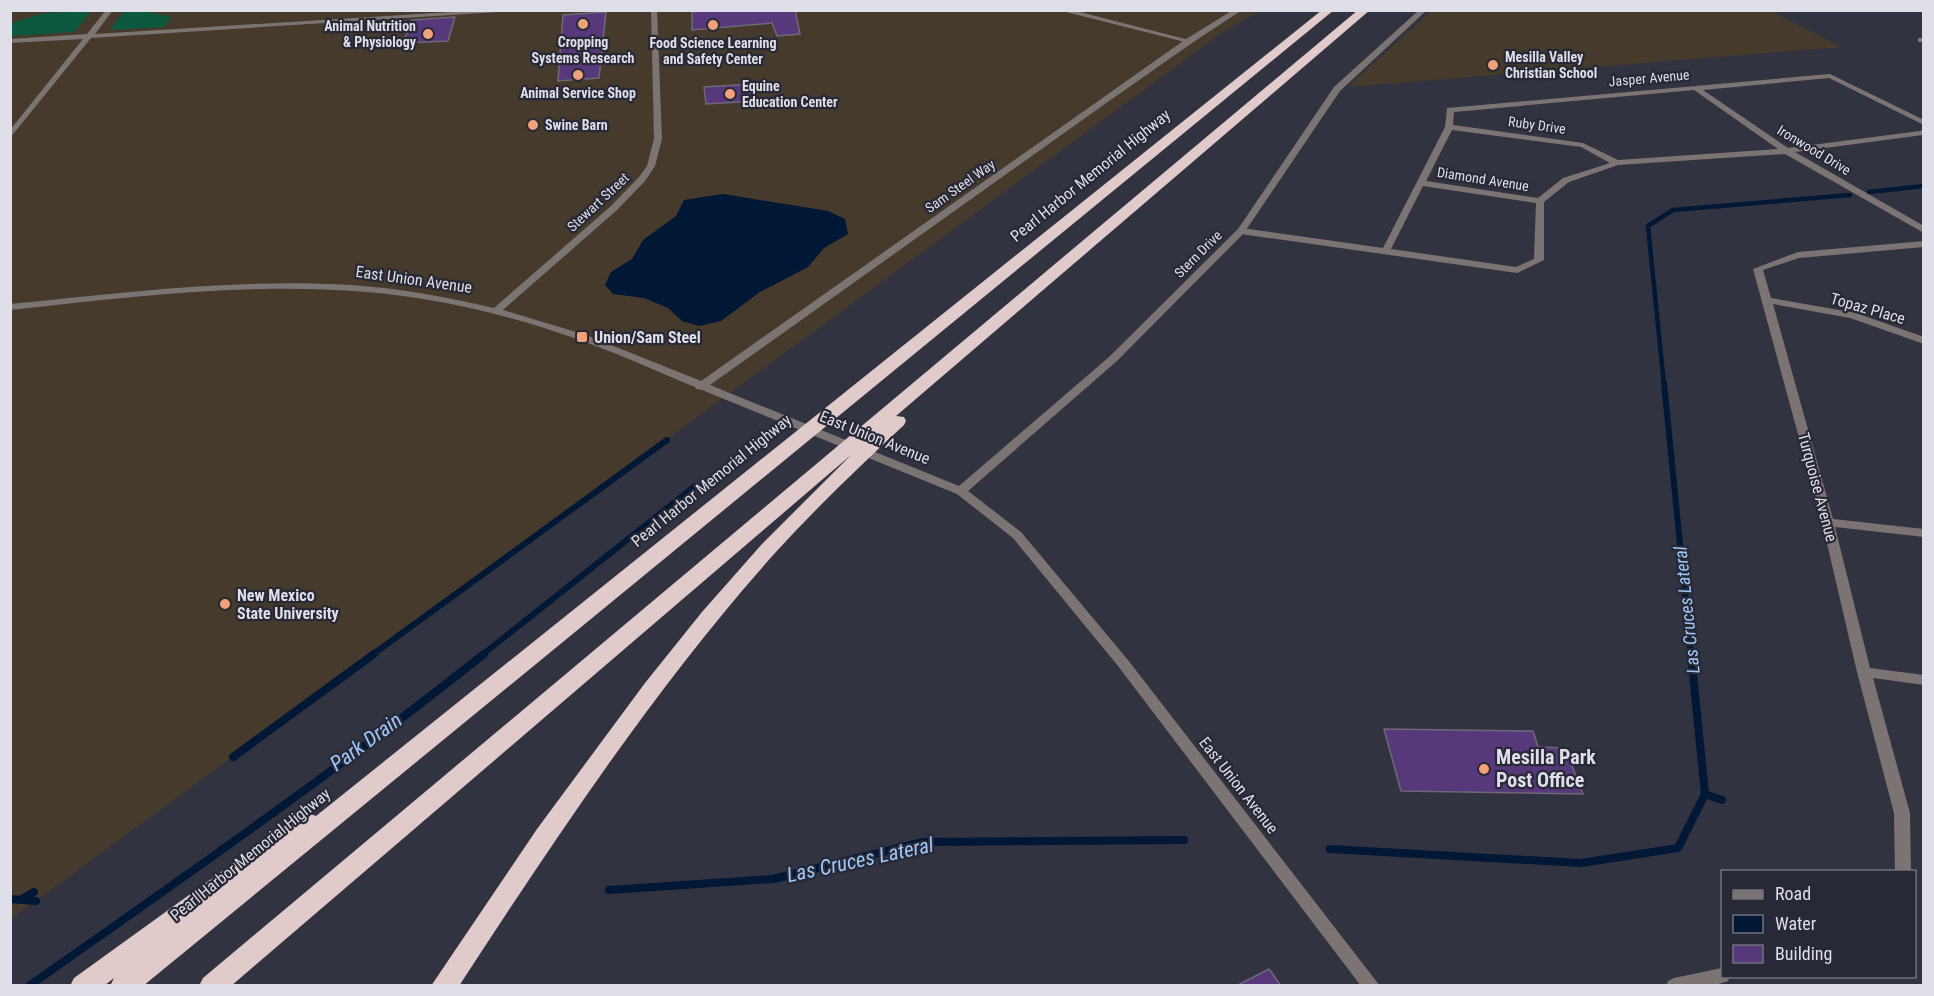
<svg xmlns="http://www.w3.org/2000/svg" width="1934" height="996" font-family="'Roboto Condensed',sans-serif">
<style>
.education{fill:#453a2b}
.green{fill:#0e583f}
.water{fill:#001735}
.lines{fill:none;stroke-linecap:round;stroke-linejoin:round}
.stream-far2{stroke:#001735;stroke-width:4.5}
.stream-far1{stroke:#001735;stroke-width:6}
.stream{stroke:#001735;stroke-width:8}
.building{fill:#56387b;stroke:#6e6978;stroke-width:1.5}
.minor{fill:#7c7473;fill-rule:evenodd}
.tertiary{fill:#7c7473;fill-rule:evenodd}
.motorway{fill:#e0caca;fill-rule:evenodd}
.poi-dot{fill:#f0a27a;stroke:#282936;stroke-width:2}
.labels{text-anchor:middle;stroke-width:4.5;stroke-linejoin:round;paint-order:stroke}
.far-poi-label{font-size:14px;font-weight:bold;fill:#dedfe8;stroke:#282936}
.far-street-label{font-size:14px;fill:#dedfe8;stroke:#282936}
.street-label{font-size:16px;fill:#dedfe8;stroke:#282936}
.poi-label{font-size:16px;font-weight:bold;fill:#dedfe8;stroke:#282936;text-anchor:start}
.water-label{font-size:18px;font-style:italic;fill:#9dc8fb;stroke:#282936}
.near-poi-label{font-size:20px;font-weight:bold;fill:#dedfe8;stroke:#282936;text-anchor:start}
.near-water-label{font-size:21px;font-style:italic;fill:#9dc8fb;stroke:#282936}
</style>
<rect width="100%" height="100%" fill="#323341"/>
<!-- education -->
<path class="education" d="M11,11H1260L1223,32L11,919Z
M1431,11H1771L1841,47L1348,87Z"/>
<!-- green -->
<path class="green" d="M92,11L74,32L11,36V23L44,13Z
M124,11H143L171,17L164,27L110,30Z"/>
<!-- water -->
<path class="water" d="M723,194L828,211L845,219L848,234L824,248L808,267L760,292L721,321L699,326L682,321L668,308L644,298L613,294L605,285L611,272L632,259L643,240L676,216L684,200Z"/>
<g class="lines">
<!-- stream-far2 -->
<path class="stream-far2" d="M1869,192L1924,186
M1664,385L1648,226L1673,210L1850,195"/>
<!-- stream-far1 -->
<path class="stream-far1" d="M1664,383L1691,655
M372,655L667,440
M482,655L695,486"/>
<!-- stream -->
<path class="stream" d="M233,757L374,654
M1705,794L1722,800
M1330,849L1581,863L1678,848L1705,794L1691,654
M609,890L773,879L923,842L1184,840
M10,899L36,901
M22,899L34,892
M29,986C182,878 337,771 484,654"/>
</g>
<!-- building -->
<path class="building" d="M711,10H795L800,34L777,36L772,23L692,30V12Z
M606,12L599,78L558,81L563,15Z
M455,17L448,41L403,43L412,20Z
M753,84L756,101L706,104L704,87Z
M1384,729L1533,731L1538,747L1565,748L1583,794L1401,791Z
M1269,969L1281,986H1236Z"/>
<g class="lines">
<!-- minor -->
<path class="minor" d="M106,10H113L95,34L483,10H529L91,38L10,138V130L83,39L10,43V39L87,34Z
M1058,10H1072L1193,41L1189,43Z
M1918,38H1924V42H1918Z
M1830,74L1924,120V125L1829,78L1703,90L1788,148L1920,131L1924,129L1923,135L1795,152L1924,226V233L1785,154L1618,165L1569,182L1544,202V260L1517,273L1241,234L1236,231L1241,228L1383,248L1445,127L1447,108ZM1694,90L1778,149L1618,160L1583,143L1453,125L1454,112ZM1452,130L1581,147L1610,163L1563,178L1538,198L1426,181ZM1423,186L1536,203L1534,259L1516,267L1391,249Z
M1924,241V247L1799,258L1763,270L1771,298L1856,313L1924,337V344L1850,318L1773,304L1833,519L1924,529V537L1835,527L1870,668L1924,675V685L1873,678L1910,813L1911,872H1895L1894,813L1857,672L1822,522L1753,269L1798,252Z
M1722,968V976H1730L1728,981C1709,989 1686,986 1666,986L1668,981L1674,978Z"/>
<!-- tertiary -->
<path class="tertiary" d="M651,10H657L662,139L655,166L645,181L617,210L503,310L586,335L701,381L1186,39L1233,10H1242L1192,43L1102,106L710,385L959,486L1109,357L1238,229L1334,87L1419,10H1427L1340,91L1244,233L1117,361L968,491L1021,532L1128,660L1380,986H1361L1118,666L1013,538L957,494L702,390L696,389L695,387C656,371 617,353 577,339C533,323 487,311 441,302C298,275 153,295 10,310V304C123,293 237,278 351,285C399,288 447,297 494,308L611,206L639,177L647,166L654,139Z"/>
<!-- motorway -->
<path class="motorway" d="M1322,10H1334L143,986H110L114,978L104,986H70L74,978L300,815L308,813L316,816Z
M1358,10H1370L896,416L904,417L906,421L904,425C860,466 816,508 775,553C656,686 557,836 459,986H431L537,829L645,683L702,612L762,544L851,455L231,986H199L203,978Z"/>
</g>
<!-- markers -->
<g class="poi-dot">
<circle cx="583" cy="24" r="6"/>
<circle cx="713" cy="25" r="6"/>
<circle cx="428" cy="34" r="6"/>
<circle cx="1493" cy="65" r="6"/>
<circle cx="578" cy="75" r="6"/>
<circle cx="730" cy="94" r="6"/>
<circle cx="533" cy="125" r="6"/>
<rect x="576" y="331" width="12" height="12" rx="3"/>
<circle cx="225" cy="604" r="6"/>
<circle cx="1484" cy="769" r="6"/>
</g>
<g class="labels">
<!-- far-poi labels -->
<g class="far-poi-label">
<text x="416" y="31" text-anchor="end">Animal Nutrition<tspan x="416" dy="16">&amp; Physiology</tspan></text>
<text x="583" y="47">Cropping<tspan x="583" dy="16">Systems Research</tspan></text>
<text x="713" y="48">Food Science Learning<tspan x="713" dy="16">and Safety Center</tspan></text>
<text x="1505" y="62" text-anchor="start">Mesilla Valley<tspan x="1505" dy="16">Christian School</tspan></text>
<text x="742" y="91" text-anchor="start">Equine<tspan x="742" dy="16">Education Center</tspan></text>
<text x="578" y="98">Animal Service Shop</text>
<text x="545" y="130" text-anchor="start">Swine Barn</text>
</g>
<!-- far-street labels -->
<g class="far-street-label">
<text transform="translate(1649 78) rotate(-5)" y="5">Jasper Avenue</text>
<text transform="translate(1537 125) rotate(8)" y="5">Ruby Drive</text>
<text transform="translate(1814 150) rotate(31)" y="5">Ironwood Drive</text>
<text transform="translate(1483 179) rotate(9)" y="5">Diamond Avenue</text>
<text transform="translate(960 186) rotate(-35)" y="5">Sam Steel Way</text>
<text transform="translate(598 202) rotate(-43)" y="5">Stewart Street</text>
<text transform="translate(1198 254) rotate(-45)" y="5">Stern Drive</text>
</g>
<!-- street labels -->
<g class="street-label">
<text transform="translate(1090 175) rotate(-39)" y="6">Pearl Harbor Memorial Highway</text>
<text transform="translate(414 279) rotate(8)" y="6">East Union Avenue</text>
<text transform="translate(1868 308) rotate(16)" y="6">Topaz Place</text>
<text transform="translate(875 437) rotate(22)" y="6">East Union Avenue</text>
<text transform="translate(711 480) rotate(-39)" y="6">Pearl Harbor Memorial Highway</text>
<text transform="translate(1818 487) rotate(75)" y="6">Turquoise Avenue</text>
<text transform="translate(1239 785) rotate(52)" y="6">East Union Avenue</text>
<text transform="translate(250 854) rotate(-39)" y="6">Pearl Harbor Memorial Highway</text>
</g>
<!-- poi labels -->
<g class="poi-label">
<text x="594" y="343">Union/Sam Steel</text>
<text x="237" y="601">New Mexico<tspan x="237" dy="18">State University</tspan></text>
</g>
<!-- water labels -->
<g class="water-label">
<text transform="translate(1687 610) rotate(-96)" y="6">Las Cruces Lateral</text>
</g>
<!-- near-poi labels -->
<g class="near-poi-label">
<text x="1496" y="764">Mesilla Park<tspan x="1496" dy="23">Post Office</tspan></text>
</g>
<!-- near-water labels -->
<g class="near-water-label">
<text transform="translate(366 742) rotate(-36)" y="7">Park Drain</text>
<text transform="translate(860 860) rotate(-12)" y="7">Las Cruces Lateral</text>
</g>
</g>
<!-- border -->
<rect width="1934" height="996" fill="none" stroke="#dedfe8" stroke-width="24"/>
<!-- legend -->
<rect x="1721" y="870" width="195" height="108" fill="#282936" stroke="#71727d" stroke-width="1.5"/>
<rect x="1733" y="890" width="30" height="9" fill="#7c7473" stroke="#71727d" stroke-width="1.5"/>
<text x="1775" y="900" font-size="18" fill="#dedfe8">Road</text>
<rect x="1733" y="915" width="30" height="18" fill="#001735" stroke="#71727d" stroke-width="1.5"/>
<text x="1775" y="930" font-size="18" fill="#dedfe8">Water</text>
<rect x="1733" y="945" width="30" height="18" fill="#56387b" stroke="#71727d" stroke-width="1.5"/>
<text x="1775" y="960" font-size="18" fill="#dedfe8">Building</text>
</svg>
